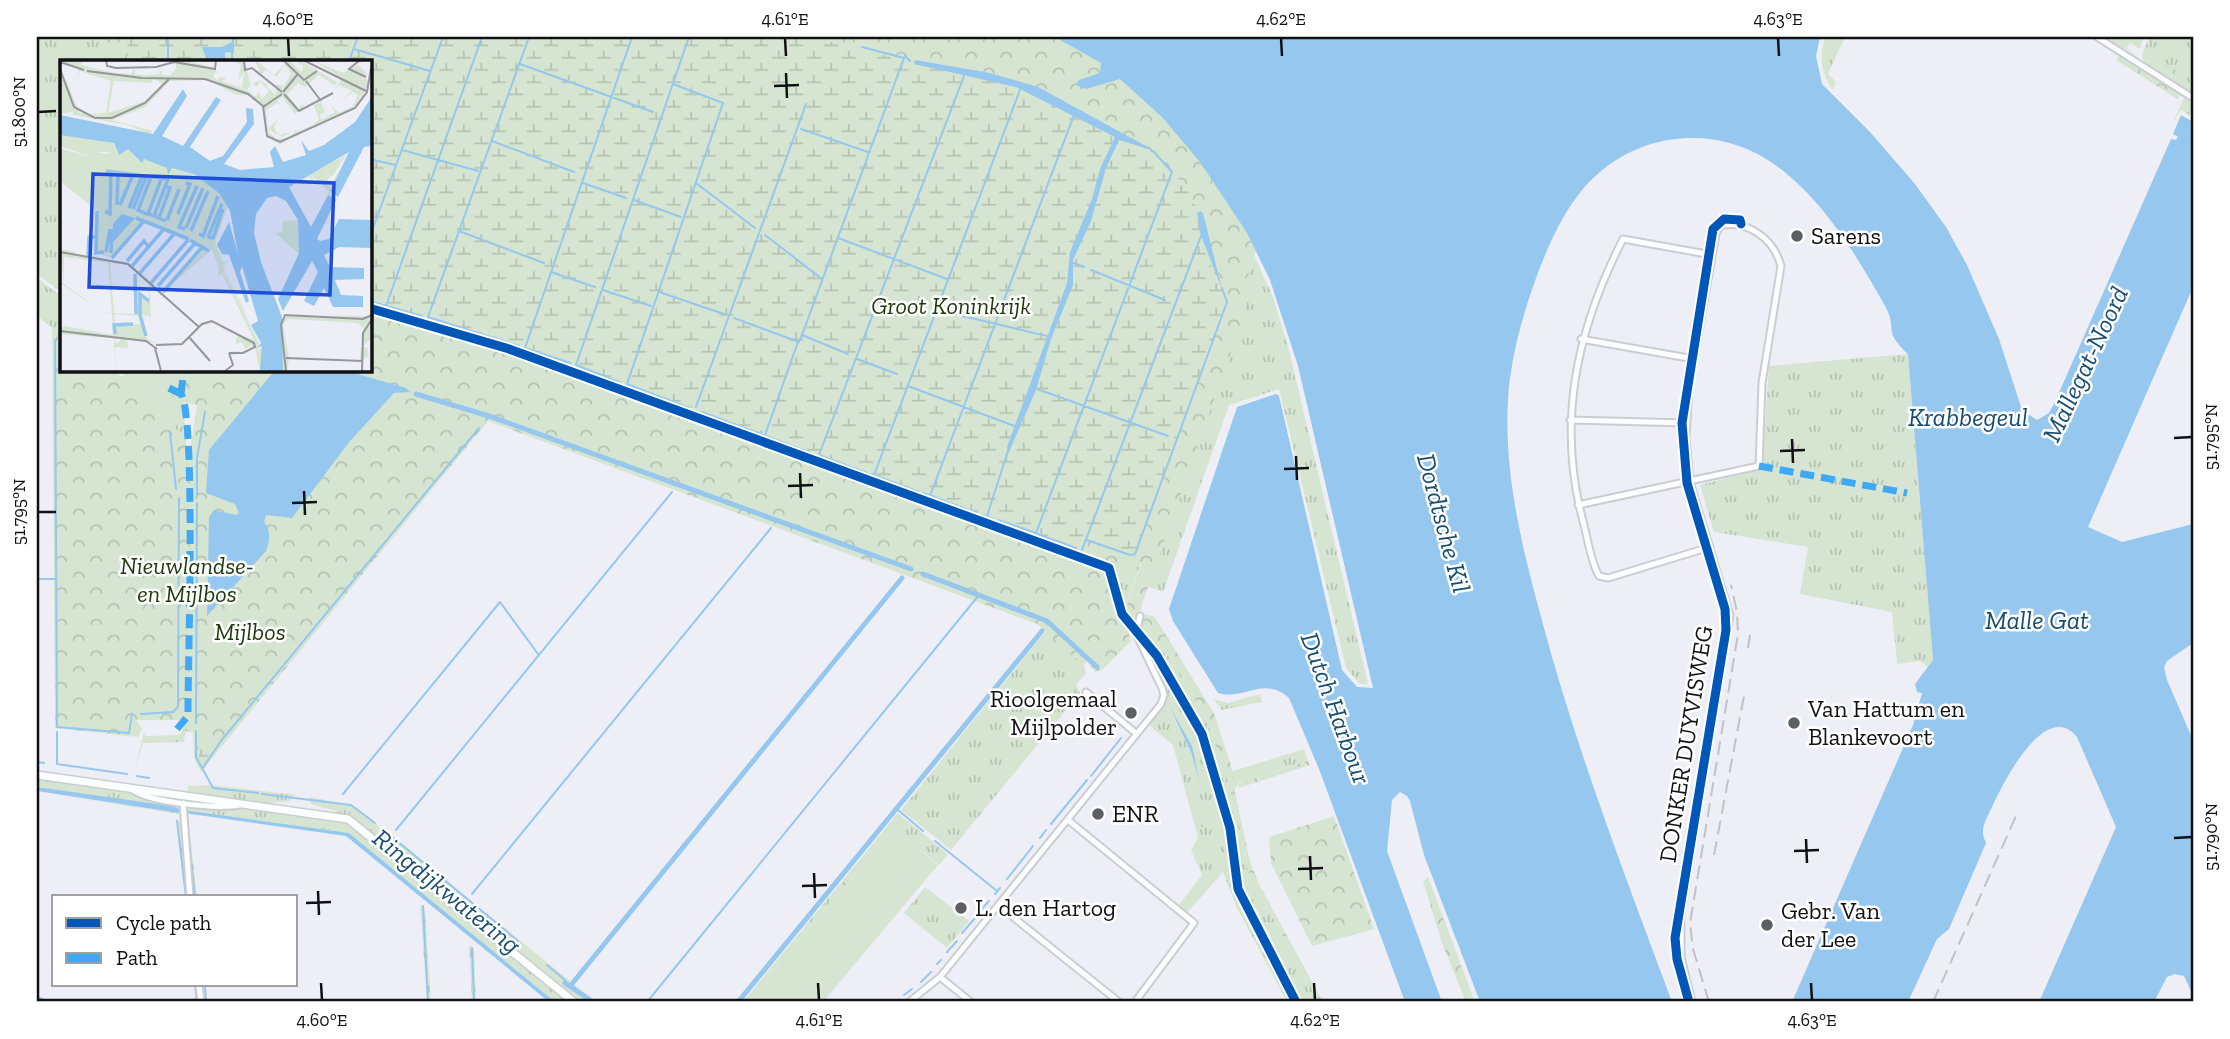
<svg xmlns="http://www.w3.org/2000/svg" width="2230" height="1039" font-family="'Zilla Slab',serif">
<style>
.grass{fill:url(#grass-tufts);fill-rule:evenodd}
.forest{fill:url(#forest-crowns)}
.wetland{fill:url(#wetland-marsh)}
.garden{fill:#d5e5d1}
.water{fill:#96c7ee}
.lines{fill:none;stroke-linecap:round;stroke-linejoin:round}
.stream{stroke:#96c7ee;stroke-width:2}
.canal{stroke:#96c7ee;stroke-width:5}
.street-casing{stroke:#cccdd2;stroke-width:9}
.secondary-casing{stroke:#cccdd2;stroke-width:10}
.street{stroke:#fcfdfe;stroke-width:5}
.secondary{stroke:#fcfdfe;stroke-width:7}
.rail{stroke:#c2c2c4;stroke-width:2;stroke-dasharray:14 7;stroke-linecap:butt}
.quiet{stroke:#3fa9f5;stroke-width:7;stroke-dasharray:14 7;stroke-linecap:butt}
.cycleway-casing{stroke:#fff;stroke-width:13}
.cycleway{stroke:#0057b8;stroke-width:9}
.ticks{fill:none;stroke:#111115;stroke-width:2.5}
.poi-dot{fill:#5e5f64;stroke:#fff;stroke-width:2.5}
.labels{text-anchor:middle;stroke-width:5;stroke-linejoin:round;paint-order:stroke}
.poi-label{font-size:24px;fill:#111115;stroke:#fff;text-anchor:start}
.park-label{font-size:24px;font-style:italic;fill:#1d3a0b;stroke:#fff}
.street-label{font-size:24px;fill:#111115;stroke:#fff}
.water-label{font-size:26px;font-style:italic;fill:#184d70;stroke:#fff}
.inset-river{fill:none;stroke:#96c7ee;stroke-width:3.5}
.inset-road{fill:none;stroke:#96969c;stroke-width:2}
.view{fill:#1d4ed8;fill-opacity:0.15;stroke:#1d4ed8;stroke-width:3.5}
.inset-edge{fill:none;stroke:#111115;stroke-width:3.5}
.neatline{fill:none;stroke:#111115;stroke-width:2.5}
.ticks-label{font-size:18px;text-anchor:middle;fill:#111115}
</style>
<defs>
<pattern id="grass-tufts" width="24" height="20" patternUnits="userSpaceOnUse" patternTransform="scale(1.75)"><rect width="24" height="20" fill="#d5e5d1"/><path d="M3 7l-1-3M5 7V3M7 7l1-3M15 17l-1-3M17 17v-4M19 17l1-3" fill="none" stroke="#b6c3b3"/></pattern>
<pattern id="forest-crowns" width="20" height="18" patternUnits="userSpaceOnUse" patternTransform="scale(1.75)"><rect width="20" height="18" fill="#d5e5d1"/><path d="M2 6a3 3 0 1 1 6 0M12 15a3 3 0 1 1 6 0" fill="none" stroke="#b6c3b3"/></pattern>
<pattern id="wetland-marsh" width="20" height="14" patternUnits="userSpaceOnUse" patternTransform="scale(1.75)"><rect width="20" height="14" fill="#d5e5d1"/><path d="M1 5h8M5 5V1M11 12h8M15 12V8" fill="none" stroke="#b6c3b3"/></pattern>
</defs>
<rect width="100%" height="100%" fill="#eeeff6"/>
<!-- grass -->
<path class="grass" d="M37,37H104V61H61V292L37,274Z
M1825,37H1845L1828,74L1836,82L1833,90C1821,73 1819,57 1825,37Z
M2112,37H2143L2140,49L2130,43L2127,48L2135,54L2110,41Z
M2149,37H2191L2193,94L2144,62L2142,56L2187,85L2175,71L2143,52Z
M2184,98L2193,102V117L2181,110L2172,124Z
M1252,251L1273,297L1289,350L1368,684H1360L1346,668L1279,389L1229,405L1163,592L1146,586L1244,315L1245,301L1240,291Z
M37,278L61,296V334L37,316Z
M1908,354L1933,660L1928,667L1920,661L1897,664L1892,612L1800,594L1808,547L1714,532L1700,485L1762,469L1769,366Z
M128,369H140L183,401L187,453L120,380Z
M1143,557L1127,603L1138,616L1134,624L1121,608L1117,572Z
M1144,623L1177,668L1208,723L1228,782L1249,874L1319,1002H1298L1242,897C1234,875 1238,851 1233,828C1219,761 1186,680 1140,629Z
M1046,631L1084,665L1086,673L1076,685L1080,693L951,850L901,810Z
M1139,633L1200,732L1229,824L1235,888L1295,1002H1287L1236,906L1223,872L1187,913L1178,906L1202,875L1191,850L1198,838L1173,745L1149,725L1166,701L1167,693ZM1168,706L1192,746L1200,781L1191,752Z
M1260,694L1262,702L1222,710L1213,699L1228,703Z
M187,720L184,742L143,743L134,772L144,732L146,736L180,735Z
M1304,749L1308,761L1238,784L1235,789L1230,772Z
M37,777L127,790L136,795L178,805L179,809L37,787Z
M212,785L296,795L290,801L259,804L188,794V786Z
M37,792L179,813V814Z
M309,797L354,806L596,1002H577L363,826L332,810L311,804Z
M187,806L252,808L345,821L572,1002H555L349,833L184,810Z
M184,813L188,814L197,897H192Z
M898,813L948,854L939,865L893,828L747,1002H743Z
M176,818L181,823L189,897H185Z
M925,887L969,921L947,948L904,913Z
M420,904L425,908L431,1002H427Z
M469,945L474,949L476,1002H472Z"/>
<!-- forest -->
<path class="forest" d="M102,37H1069L1119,70L1199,151L1257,248L1241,294L1245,301L1244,315L1138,616L1127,604L1142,562L1119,573L1121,603L1131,641L1103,669L1095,672L1087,661L1083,665L1037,624L488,421L201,772L194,758L193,732L185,731L183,720H136L142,729L138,737L55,728L52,326L61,333V369H111L171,413L172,426L180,432L185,445H191L197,405L181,402L136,369H369V61H102Z
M2143,52L2180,73L2188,82L2187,85L2142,56Z
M2120,54L2181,95L2177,99L2116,60Z
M1145,615L1154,616L1214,713L1233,772L1231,773L1250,862L1260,886L1323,1002H1319L1249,874L1228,782L1208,723L1177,668L1145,624L1140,629Z
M1308,761L1310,765L1239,788L1238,784Z
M1189,787L1204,826L1202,827L1188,790Z
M1334,816L1374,929L1312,946L1271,863L1269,837Z
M1428,877L1475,1002H1466L1442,943L1423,881Z"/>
<!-- wetland -->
<path class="wetland" d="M127,37H810L1016,87L1115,137L1100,169L1092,199L1070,252L1067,283L1007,447L1008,454L1035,392L1051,339L1073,285V260L1091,221L1106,168L1119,140C1146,139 1189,183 1197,209C1202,227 1204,246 1211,265C1215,278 1223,287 1227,298L1135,554L1130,555L1087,540L1084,551L570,363L369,301V61H225V52L234,53L233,41L222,47H203L207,61H128Z
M199,737L211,754L205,764L200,763L197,739Z"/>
<!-- garden -->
<path class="garden" d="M893,828L938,865L823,1002H747Z"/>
<!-- water -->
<path class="water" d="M1055,37H1820L1816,56L1822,84L1870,132L1915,184L1946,227L1967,265L1999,339L2022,410L2037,420L2049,413L2054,404L2171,139L2176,140L2178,137L2173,134L2181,115L2193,122V287L2088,527L2122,542L2193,524V643L2167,661L2164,667L2167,680L2193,740V995L2184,976L2175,974L2167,977L2154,1002H2039L2116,827L2077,737C2045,698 2002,785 1992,807C1989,814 1982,825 1983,833C1983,837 1985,840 1986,843L1949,929L1937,939L1908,1002H1792L1913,725L1922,693L1917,692L1915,684L1933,660L1908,354C1881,328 1899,332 1885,306C1856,254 1818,191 1766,159C1717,128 1652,132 1606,167C1572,193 1554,232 1539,270C1526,305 1515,341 1510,378C1500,458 1520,540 1541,617C1576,749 1625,875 1672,1002H1480L1424,855L1410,801L1407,796L1400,792L1392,800L1387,851L1442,1002H1405L1319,769L1289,698C1262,675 1245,701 1218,693L1173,621L1169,609L1237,407L1276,394L1279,396L1342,670L1357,687L1373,688L1298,366L1270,280L1247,233L1200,162L1163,118L1120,79L1086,89L1076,85L1079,80L1100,73L1101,63Z
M234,41V53L225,52V61H207L202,47H222Z
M915,60L990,73L1038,87L1155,151L1119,140L1106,168L1091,221L1073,260V285L1051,339L1036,390L1008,454L1007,447L1067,283L1070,252L1092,199L1100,169L1115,137L1016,87L914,64Z
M1200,211L1203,213L1222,289L1200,233L1197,213Z
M276,369H340L406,388L410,392L394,393L350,441L292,518L266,515L264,522C271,531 270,540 266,551L207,616L209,517L214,510L236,515L239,513L235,504L206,493L209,450Z
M1169,706L1192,746L1200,782L1191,752Z
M37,787L171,806L179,809V813L37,791Z
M184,810L349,833L555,1002H549L346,836L184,813Z"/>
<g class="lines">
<!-- stream -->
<path class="stream" d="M168,37V61
M233,43V37
M354,49L430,71
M232,52V61
M905,56L910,61
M349,61L358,37
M520,64L653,112
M673,84L723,103L627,384L689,408
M801,129L868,152
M492,141L574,172
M402,150L478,171
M369,159L396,165
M583,183L626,198
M696,183L755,228
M634,200L681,217
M459,231L544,263
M765,235L822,279
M838,238L947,279
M369,239L443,37
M1071,262L1084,267
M1091,270L1165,300
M551,272L595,287
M603,290L651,306
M659,292L724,314
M369,301L422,316
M386,306L482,37
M937,310L1047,336
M734,318L799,342L802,335L848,354
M802,335L904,58L862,47
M55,340L57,727L129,733L132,714
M519,346L428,317L529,37
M857,359L897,374
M570,363L525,348L632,37
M619,382L576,365L689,37
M908,386L1017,427
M1037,389L1168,436
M696,407L806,104
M702,412L811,453
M486,420L489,416
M170,432L176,489
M765,435L798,342
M867,473L819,455L964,76
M871,474L919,492
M874,475L1020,90
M674,485L675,483
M923,493L977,513
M197,496V458L205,412
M930,496L1074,115
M982,515L993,519
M987,516L1008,451
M998,520L1036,533L1172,172L1153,151
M775,523L776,520
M1037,534L1076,548
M1087,540L1130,555L1135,554L1227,302L1222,288
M1082,550L1201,236
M37,579H55
M141,714L173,712L178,707L179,498
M196,723L197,503
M196,731V757L213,788L258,793
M57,732V764L127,774
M37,762L44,763
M202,769L221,741L479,428
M137,776L149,778
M1091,776L1121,738
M262,794L351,805L375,823
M343,794L500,602L538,654
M897,809L923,831
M177,821L186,897
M1051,824L1087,780
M396,830L672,492
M188,834L195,897
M390,835L518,941
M1040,838L1046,830
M935,841L997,891
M1007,879L1033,846
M472,894L771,528
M995,894L1000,888
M423,906L428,1002
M981,910L989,901
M962,933L976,917
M472,948L474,1002
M947,952L957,941
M937,964L941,960
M547,965L566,981
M921,982L931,972
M195,985L197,1002
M205,985L206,1002
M904,995L912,989
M37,997L50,1002
M647,1002L979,595"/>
<!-- canal -->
<path class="canal" d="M416,394L489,416L911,569
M923,574L1047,621L1097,667
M565,983L593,1002
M571,985L902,578
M738,1002L1042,631"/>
<!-- street casing -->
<g class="street-casing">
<path id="street" d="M2097,37L2193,98
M1581,339L1694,359
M1570,420L1686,423
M1578,505L1759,466L1762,383L1781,266C1774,239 1747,219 1720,226L1716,234L1689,388L1686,438L1690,482L1730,615L1681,915V957L1692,1002
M1710,547L1608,578L1599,576C1591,562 1588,541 1584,525C1556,424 1576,331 1623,239L1712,255
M1086,692L1137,734
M130,788C148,803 217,809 239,805
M183,803L190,897
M1068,820L1194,923L1135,1002
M998,905L1119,1002
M940,977L971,1002
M199,985L201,1002
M909,1002L940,977L1161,704L1164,695L1162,688L1136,634L1140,616"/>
</g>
<!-- secondary casing -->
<g class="secondary-casing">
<path id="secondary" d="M37,775L348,819L574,1002"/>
</g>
<!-- street -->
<use href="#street" class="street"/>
<!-- secondary -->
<use href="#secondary" class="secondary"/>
<!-- rail -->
<path class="rail" d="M1748,648L1750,635
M1714,855L1744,696
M1709,1002L1693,949L1690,923L1738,634L1737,612L1731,585
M1933,1002L2016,816"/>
<!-- quiet -->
<path class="quiet" d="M169,388L181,394
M181,394L184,369
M1759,466L1907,493
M177,729L188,716V707C188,663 196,415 181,394"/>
<!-- cycleway casing -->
<g class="cycleway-casing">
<path id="cycleway" d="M369,308L509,349L1109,568L1122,614L1157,656L1202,734L1230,828L1238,889L1296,1002
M1689,1002L1677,959L1675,938L1726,630L1725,609L1687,483L1682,423L1713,229L1724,219L1740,220L1741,224"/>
</g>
<!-- cycleway -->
<use href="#cycleway" class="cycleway"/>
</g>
<!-- ticks -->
<path class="ticks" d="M288,38L289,56M785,38L786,56M1281,38L1282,56M1778,38L1779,56M786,73L787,98M774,86L799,85M38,112L56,111M2174,438L2192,437M1792,439L1793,463M1780,451L1805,450M1296,456L1297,480M1284,469L1309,468M800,473L801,498M788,486L813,485M304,491L305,515M292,503L317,502M38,512H56M2174,838L2192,837M1806,839L1807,863M1794,851L1819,850M1310,856L1311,880M1298,869L1323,868M814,873L815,898M802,886L827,885M318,891L319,915M306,903L331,902M321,983L322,1000M818,983L819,1000M1314,983L1315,1000M1811,983L1812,1000"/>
<!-- markers -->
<g class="poi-dot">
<circle cx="1797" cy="236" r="7"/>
<circle cx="1131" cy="713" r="7"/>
<circle cx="1794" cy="723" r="7"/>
<circle cx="1098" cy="814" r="7"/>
<circle cx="961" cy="908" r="7"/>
<circle cx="1767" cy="925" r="7"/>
</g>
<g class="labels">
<!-- poi labels -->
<g class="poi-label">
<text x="1811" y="244">Sarens</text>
<text x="1117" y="707" text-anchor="end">Rioolgemaal<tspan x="1117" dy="28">Mijlpolder</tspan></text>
<text x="1808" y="717">Van Hattum en<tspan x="1808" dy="28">Blankevoort</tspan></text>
<text x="1112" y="822">ENR</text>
<text x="975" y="916">L. den Hartog</text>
<text x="1781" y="919">Gebr. Van<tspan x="1781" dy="28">der Lee</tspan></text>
</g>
<!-- park labels -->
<g class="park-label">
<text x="951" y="314">Groot Koninkrijk</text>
<text x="187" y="574">Nieuwlandse-<tspan x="187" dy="28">en Mijlbos</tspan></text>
<text x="250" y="640">Mijlbos</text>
</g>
<!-- street labels -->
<g class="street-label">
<text transform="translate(1686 744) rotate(-81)" y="8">DONKER DUYVISWEG</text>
</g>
<!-- water labels -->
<g class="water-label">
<text transform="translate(2085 364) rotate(-65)" y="9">Mallegat-Noord</text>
<text x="1968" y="426">Krabbegeul</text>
<text transform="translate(1444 523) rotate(75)" y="9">Dordtsche Kil</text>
<text x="2037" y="629">Malle Gat</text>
<text transform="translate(1336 708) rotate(70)" y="9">Dutch Harbour</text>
<text transform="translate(447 891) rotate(39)" y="9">Ringdijkwatering</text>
</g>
</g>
<!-- overview -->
<g transform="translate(60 60)">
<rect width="312" height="312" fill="#eeeff6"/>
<path d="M0,0H23L21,5L55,13L71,14L75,8V14L85,15L100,14L99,7L103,15H110L116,9V0L125,1L144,5L157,11L153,16L157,20L161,17L168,18L162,21L182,28L184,12L178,21L181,4L169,0H188L184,1L191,25L187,30L196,37L198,31L202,39L209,31L200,21L197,27L192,24L200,20L206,24L210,21L206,26L216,35V25H223L222,30L231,13L225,5L216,17L206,10L201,15L195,0L214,15L229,0L242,12L243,6L235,1L239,0L277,22L275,26L259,15L245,27L238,23L227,34L239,49L241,44L244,47L235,54L222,37L217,41L221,45L217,43L206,50L208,69L217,60L214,67L218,75L232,72L222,77L211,71L210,68L209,72L216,79L227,78L235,72V68L237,72L253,65L259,59L254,45L265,40L261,42L265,52L260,55L261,60L275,52L271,45L279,53L293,46L291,42L294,46L297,36L301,38L293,32L278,43L292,31L279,25L274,31L282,18L252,0L283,13L298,5L307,14L301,19L306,18L308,24L299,44L220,84L209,78L204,49L189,35H176L149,20L110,21L85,47L51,60L93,71L89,74L68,65L13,55V52L0,54V7L20,53L48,56L30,53H46L51,21L20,11L15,21L19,10ZM94,18L102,24L85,41L48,53L54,21L91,23ZM1,82L45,94L68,89L82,104L84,99L107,108L110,116L112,108L131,112L151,125L146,128L47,110L45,150L49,154L60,145L154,179L162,202L171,200L163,205L164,214L199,283L198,291L202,286L203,300L200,311L194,283V287L179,294L170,295L172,291L182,292L192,287V285L185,289L182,282L176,284V277L155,263L140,266L154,262L160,265L183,282L174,273L194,280L162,214L157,217L159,209L152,190L105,230L143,186L136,183L95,228L106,239L90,227L91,263L90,256L81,255V265L88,280L99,283L67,279L68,288L55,287L56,311L54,285L55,279L57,284L61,279L0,274L4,266L54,275L52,254L42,252L0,223H4L0,189L15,192V196L67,202L91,222L128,180L84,162L51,198L36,193L37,151L0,121L2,89L34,98L0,86ZM38,154L49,165V191L43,193L37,192ZM62,154L81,162L69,176L62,172L67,180L52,194L53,164ZM129,180L135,183L96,227L92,223ZM4,197L48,203L50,229L16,215L50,230L52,253L42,252L4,224ZM50,203L67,205L89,225V240L80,234V218V233L76,230L75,214L76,254L54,253ZM54,254L80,256L81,264L55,265ZM286,95L272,117L263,111L270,116L266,124L270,126L280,109L270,131L279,141L267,136L269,132L252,116L253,121L249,117L233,123L231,131L232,123ZM238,160L239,193V194L215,173L222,172L223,161ZM226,256H311V279L302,287H307L309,296L300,301L303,268L298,263L228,259L223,264L229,299L227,311H223L220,264Z" fill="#d5e5d1" fill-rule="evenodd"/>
<path d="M11,74L53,83L58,93L28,91L1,82L0,86V75ZM84,90L133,112L162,135L168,146L154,185L161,196L163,204L171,201L163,204L165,212L183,247L188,260L165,215L160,195L153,185L149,191L84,162L51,199L50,193H36L37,150L51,163L52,159L42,150L44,107L76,112Z" fill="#d5e5d1"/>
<path d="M47,110L68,117L110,118L157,135L164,151L153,179L59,144L49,154L45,150Z" fill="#d5e5d1"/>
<path d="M123,29L127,36L102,76L123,86L156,37L161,40L130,87L150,101L163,96L187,62L186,48L193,49L194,64L164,104L180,110L214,107L210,92L215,86L223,102L246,95L241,80L249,91L264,85L295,62L311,38V86L304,87L278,137L270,131L289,92L229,127L251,167L268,135L276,140L257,179L260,181L269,179L279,159L311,160V188L279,187L264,195L270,207L304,208V219L275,220L281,235L303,236V247H273L264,228L254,246L244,241L258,212L252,201L223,251L218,239L239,193L238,160L226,141L216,136L207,138L196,154L194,173L201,202L222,257L223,311H200L202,286L197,288L201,283L191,265L198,261L182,206L180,212L189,241L186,243L169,195L162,194L157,185L169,162L178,194L170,151L159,133L134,114L112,108L108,115L107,108L84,99L82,103L68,89L59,95L54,83L0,75V55L93,74ZM62,154L75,158L53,182V164Z" fill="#96c7ee"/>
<path class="inset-river" d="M46,111L109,119M105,126L110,128L99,158L106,161M57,145L58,111M60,145L72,117M69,148L82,116M73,149L86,117M37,151L36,193L44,192M45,151L50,154L51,111M87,154L78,150L91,117M118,154L130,124L126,123M92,155L88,154L102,117M97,157L94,156L108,119M76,158L129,179M107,160L119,129M126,168L143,128M125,169L119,167L137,126M131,171L148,131M139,174L143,176L158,136M148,177L153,178L163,149M148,177L162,144M130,180L149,191M46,192L50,169M51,193L52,169M28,196L29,177H35M52,198L83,162M67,201L84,181L88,186M72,206L103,170M80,213L114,174M75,214L76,254M91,223L128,180M98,226L136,182M103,232L143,186M80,255V234L89,241M80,255L86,276M55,274L54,265L73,264"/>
<path class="inset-road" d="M46,0L47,6L56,8L96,7L114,2L155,9L156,0M184,0L185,10L192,8L222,32M223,0L244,20L257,11M243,0L306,31M300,0L289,9L306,17M0,2L24,10M0,9L14,47L35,58H52L85,43L109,19M27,11L82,18L145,19L188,34L203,46L207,76L220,82L295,48L307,32L311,8M246,21L261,41M223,32L237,15M224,34L239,51L273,33M203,47L222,34M0,192L68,204L139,267M0,271L86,281L97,289M129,277L150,301M96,285L122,284L142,264L152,261L194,283L195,287L183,293H169M95,288L101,311M226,298L302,301M165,311L173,305L169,293M226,311L221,265L225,255L303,259L312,255M302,311L303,273L312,259"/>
<path class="view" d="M33,114L274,123L270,235L29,227Z"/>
<rect width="312" height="312" class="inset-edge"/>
</g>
<!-- border -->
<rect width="2230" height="1039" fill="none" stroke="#ffffff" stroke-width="77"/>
<!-- legend -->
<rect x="52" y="895" width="245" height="91" fill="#ffffff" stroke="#a0a0a1" stroke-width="2"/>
<rect x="66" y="918" width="35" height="10" fill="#0057b8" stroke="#a0a0a1" stroke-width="2"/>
<text x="116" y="930" font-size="21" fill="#111115">Cycle path</text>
<rect x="66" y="953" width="35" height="10" fill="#3fa9f5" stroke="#a0a0a1" stroke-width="2"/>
<text x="116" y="965" font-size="21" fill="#111115">Path</text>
<rect x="38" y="38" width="2154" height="962" class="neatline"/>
<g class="ticks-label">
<text x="288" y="25">4.60°E</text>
<text x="785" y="25">4.61°E</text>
<text x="1281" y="25">4.62°E</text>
<text x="1778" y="25">4.63°E</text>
<text transform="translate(19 112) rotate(-90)" y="6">51.800°N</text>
<text transform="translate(2211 437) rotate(-90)" y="6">51.795°N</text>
<text transform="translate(19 512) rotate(-90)" y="6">51.795°N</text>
<text transform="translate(2211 837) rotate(-90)" y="6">51.790°N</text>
<text x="322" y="1026">4.60°E</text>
<text x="819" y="1026">4.61°E</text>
<text x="1315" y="1026">4.62°E</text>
<text x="1812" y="1026">4.63°E</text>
</g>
</svg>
